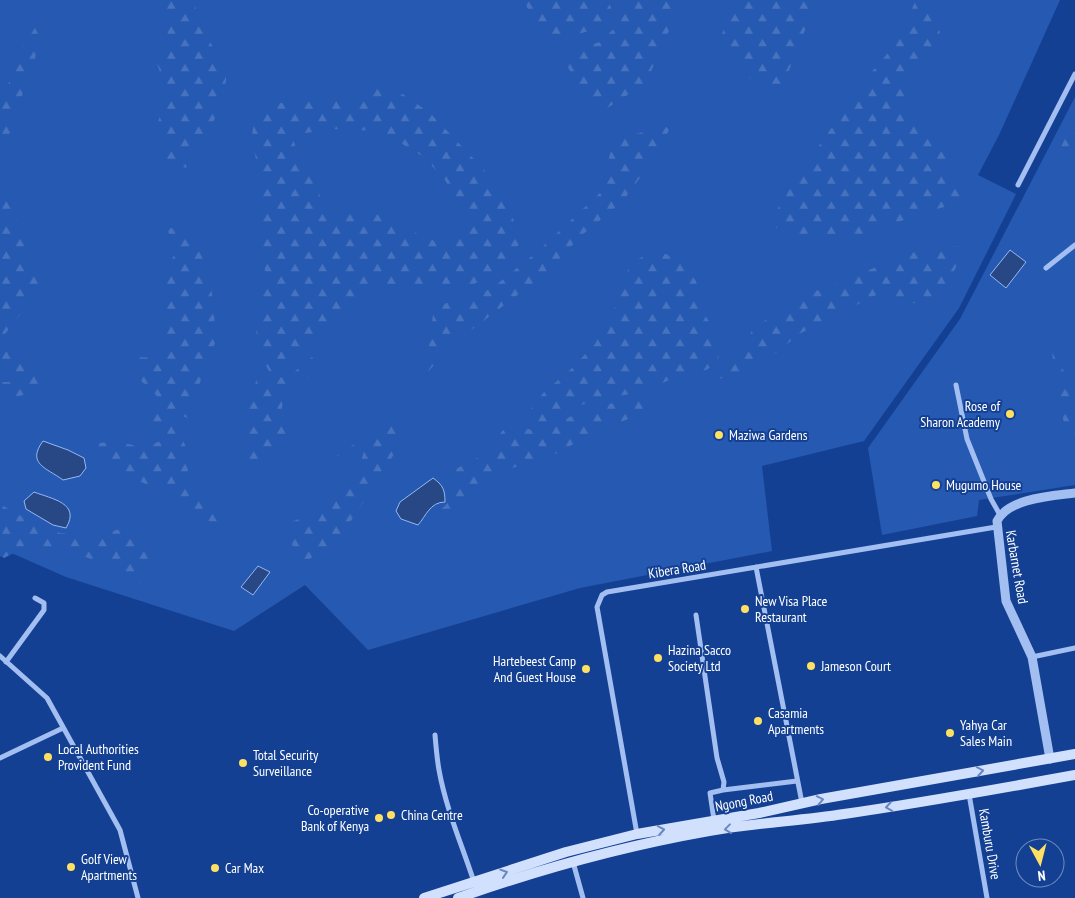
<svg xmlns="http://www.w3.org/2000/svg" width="1075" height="898" font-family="'PT Sans Narrow',sans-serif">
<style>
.green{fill:#2659b2}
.forest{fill:url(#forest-firs);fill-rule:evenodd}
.water{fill:#274785;stroke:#95b9f4}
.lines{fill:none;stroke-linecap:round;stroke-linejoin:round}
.minor{stroke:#a3bff1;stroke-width:5}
.tertiary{stroke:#a3bff1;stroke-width:9}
.secondary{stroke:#d1e0fc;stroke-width:10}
.oneway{stroke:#6988c2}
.poi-dot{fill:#ffe063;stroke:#144093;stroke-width:2}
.labels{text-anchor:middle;stroke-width:4;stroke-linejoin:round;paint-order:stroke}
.poi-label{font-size:14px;fill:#fff;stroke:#144093;text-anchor:start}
.street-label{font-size:14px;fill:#fff;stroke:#144093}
</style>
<defs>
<pattern id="forest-firs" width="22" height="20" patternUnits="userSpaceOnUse" patternTransform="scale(1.25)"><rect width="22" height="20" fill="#2659b2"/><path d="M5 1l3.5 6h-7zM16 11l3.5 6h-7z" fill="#4772be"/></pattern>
</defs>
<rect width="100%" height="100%" fill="#144093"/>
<!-- green -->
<path class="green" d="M0,0H1060L999,135L978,175L1016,194L959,308L864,441L762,466L772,551L580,588L368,650L305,585L234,631L66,577L0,548Z
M1075,97V485L979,500L977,516L882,535L868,448L960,319Z"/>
<!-- forest -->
<path class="forest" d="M165,0H195L197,19L213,47L227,66L224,103L186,168L163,158L158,122L167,94L157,63L170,44L163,12Z
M524,0H555L562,5L579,3L585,0H606L611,7L612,19L604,27L574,35L551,36L535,26Z
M621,0H666L677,12L646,83L595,116L560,53L600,42L621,22Z
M726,0H817L784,83L774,89L760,88L722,51L718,46L724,28Z
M916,0H926L940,32L932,58L906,84L902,116L948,153L952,183L969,199L906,219L859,238L800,236L768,225L795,180L868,76L895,45Z
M42,17L35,59L24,88L17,117L3,148L0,151V106L22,48Z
M377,86L394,88L430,113L493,179L512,216L521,239L515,254L503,267L469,287L418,289L386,285L355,299L323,335L290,368L280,372L269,371L257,351L256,322L265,273L259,176L252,138L254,114L262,107L275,105L304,95L332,99L352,97ZM333,129L381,131L422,156L443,177L467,216L468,229L440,241L425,239L388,215L325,212L317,186L297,152L292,135Z
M1075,114V152L1074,157H1057Z
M671,126L657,155L622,202L582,235L544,275L453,344L425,375L434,307L491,289L537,252L602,191L613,139Z
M14,193L17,229L37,241L27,257L45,274L23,311L5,334L26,359L42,391L0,400V382H14L0,362V199Z
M167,228L189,229L207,267L214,305L215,343L193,401L189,419L177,413L176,426L186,447L180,454L187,464L191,492L210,500L238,524L214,523L180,509L169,487L153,488L97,459L91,444L116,441L145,448L162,440L147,417L164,411L156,395L135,375L139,357L166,359L167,275L175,251Z
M967,246L951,277L927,306L876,295L801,333L762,364L708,383L740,358L753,328L803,296L927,247Z
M650,252L666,254L681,262L696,281L702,310L713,328L719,356L715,365L706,370L674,378L641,392L596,400L570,409L543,425L533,422L531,409L544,392L568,372L595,344L614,310L620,284L632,263Z
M331,344L310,376L284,393L281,415L293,430L272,457L253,465L244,448L247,416L256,381L255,364L268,378L288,377L317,353Z
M1052,351L1075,390V396L1071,406L1069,427L1075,430V463C1064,426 1055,389 1052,351Z
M659,398L650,410L594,433L555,454L494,474L441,521L434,514L445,506L455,492L450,472L477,458H494V441L504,429L521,427L539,432L574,415L607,404Z
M399,413L394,454L376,484L353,518L334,542L298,567L287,524C302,517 321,511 333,500C347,488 360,469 364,451L337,456Z
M0,504L19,515L60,533L97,536L126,527L147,539L148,565L140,583L110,566L80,555L31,544L4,558L0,556Z"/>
<!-- water -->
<path class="water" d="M1010,250L1026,262L1006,288L990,275Z
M43,441L68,450L84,458L86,468L80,476L63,480C47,468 26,464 43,441Z
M433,478C443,485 445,490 445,502C430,502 426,516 418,525L401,519L396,511L400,502Z
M34,492C52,499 81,503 66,528L53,525L26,509L24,501Z
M258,566L270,572L253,595L241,587Z"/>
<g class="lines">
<!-- minor -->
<path class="minor" d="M1018,185L1075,74
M1046,268L1075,245
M956,385L967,439L991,499L1000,515
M756,567L802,803
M696,615L717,758L724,782L723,790L710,793L714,820
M0,656L47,698L120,830L138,898
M1032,657L1075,648
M6,662L44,610V603L35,598
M435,735C436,747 437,759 439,770C446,809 462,845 474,882
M0,758L63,728
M723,790L797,781
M969,794L987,898
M637,834L597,607L602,595L607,592L996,527
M573,862L583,898"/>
<!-- tertiary -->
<path class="tertiary" d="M1050,759L1032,657L1006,601L997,521C1009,498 1052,496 1075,493"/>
<!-- secondary -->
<path class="secondary" d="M424,898L566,852L637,834L759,813L821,799L1075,754
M458,898C540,869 624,846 709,831C754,823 799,821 844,814C921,803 998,789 1075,775"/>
</g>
<!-- one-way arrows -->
<defs><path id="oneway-chevron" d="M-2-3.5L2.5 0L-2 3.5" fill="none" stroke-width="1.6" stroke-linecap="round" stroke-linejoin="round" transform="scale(1.25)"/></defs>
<g class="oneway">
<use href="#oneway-chevron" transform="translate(980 771) rotate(-10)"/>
<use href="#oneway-chevron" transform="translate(820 800) rotate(-11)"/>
<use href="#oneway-chevron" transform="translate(889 807) rotate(171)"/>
<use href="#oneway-chevron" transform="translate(728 829) rotate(173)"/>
<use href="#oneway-chevron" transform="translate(661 830) rotate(-10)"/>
<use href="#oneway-chevron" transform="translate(504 873) rotate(-18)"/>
</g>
<!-- markers -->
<g class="poi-dot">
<circle cx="1010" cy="414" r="5"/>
<circle cx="719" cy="435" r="5"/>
<circle cx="936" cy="485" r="5"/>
<circle cx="745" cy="609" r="5"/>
<circle cx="658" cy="658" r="5"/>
<circle cx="811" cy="666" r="5"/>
<circle cx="586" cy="669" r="5"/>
<circle cx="758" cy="721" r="5"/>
<circle cx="950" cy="733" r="5"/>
<circle cx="48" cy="757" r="5"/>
<circle cx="243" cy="763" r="5"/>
<circle cx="391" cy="815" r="5"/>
<circle cx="379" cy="818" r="5"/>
<circle cx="71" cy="867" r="5"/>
<circle cx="215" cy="868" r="5"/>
</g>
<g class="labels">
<!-- poi labels -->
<g class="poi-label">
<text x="1000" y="411" text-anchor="end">Rose of<tspan x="1000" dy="16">Sharon Academy</tspan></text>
<text x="729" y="440">Maziwa Gardens</text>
<text x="946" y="490">Mugumo House</text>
<text x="755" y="606">New Visa Place<tspan x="755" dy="16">Restaurant</tspan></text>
<text x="668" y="655">Hazina Sacco<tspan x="668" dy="16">Society Ltd</tspan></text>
<text x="576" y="666" text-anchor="end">Hartebeest Camp<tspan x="576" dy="16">And Guest House</tspan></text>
<text x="821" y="671">Jameson Court</text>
<text x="768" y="718">Casamia<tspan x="768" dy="16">Apartments</tspan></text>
<text x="960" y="730">Yahya Car<tspan x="960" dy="16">Sales Main</tspan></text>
<text x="58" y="754">Local Authorities<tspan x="58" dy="16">Provident Fund</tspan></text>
<text x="253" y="760">Total Security<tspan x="253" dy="16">Surveillance</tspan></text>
<text x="369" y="815" text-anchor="end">Co-operative<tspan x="369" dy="16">Bank of Kenya</tspan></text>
<text x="401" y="820">China Centre</text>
<text x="81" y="864">Golf View<tspan x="81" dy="16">Apartments</tspan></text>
<text x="225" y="873">Car Max</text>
</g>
<!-- street labels -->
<g class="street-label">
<text transform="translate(1017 567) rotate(80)" y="5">Karbarnet Road</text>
<text transform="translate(677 569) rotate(-9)" y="5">Kibera Road</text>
<text transform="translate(744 801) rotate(-11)" y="5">Ngong Road</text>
<text transform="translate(990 844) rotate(80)" y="5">Kamburu Drive</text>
</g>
</g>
<!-- north arrow -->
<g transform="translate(1040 863) rotate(173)"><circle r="24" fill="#144093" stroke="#728cbe"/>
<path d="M0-4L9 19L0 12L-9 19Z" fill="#ffe063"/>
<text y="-8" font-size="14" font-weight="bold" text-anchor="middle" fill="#ffffff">N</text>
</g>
</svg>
